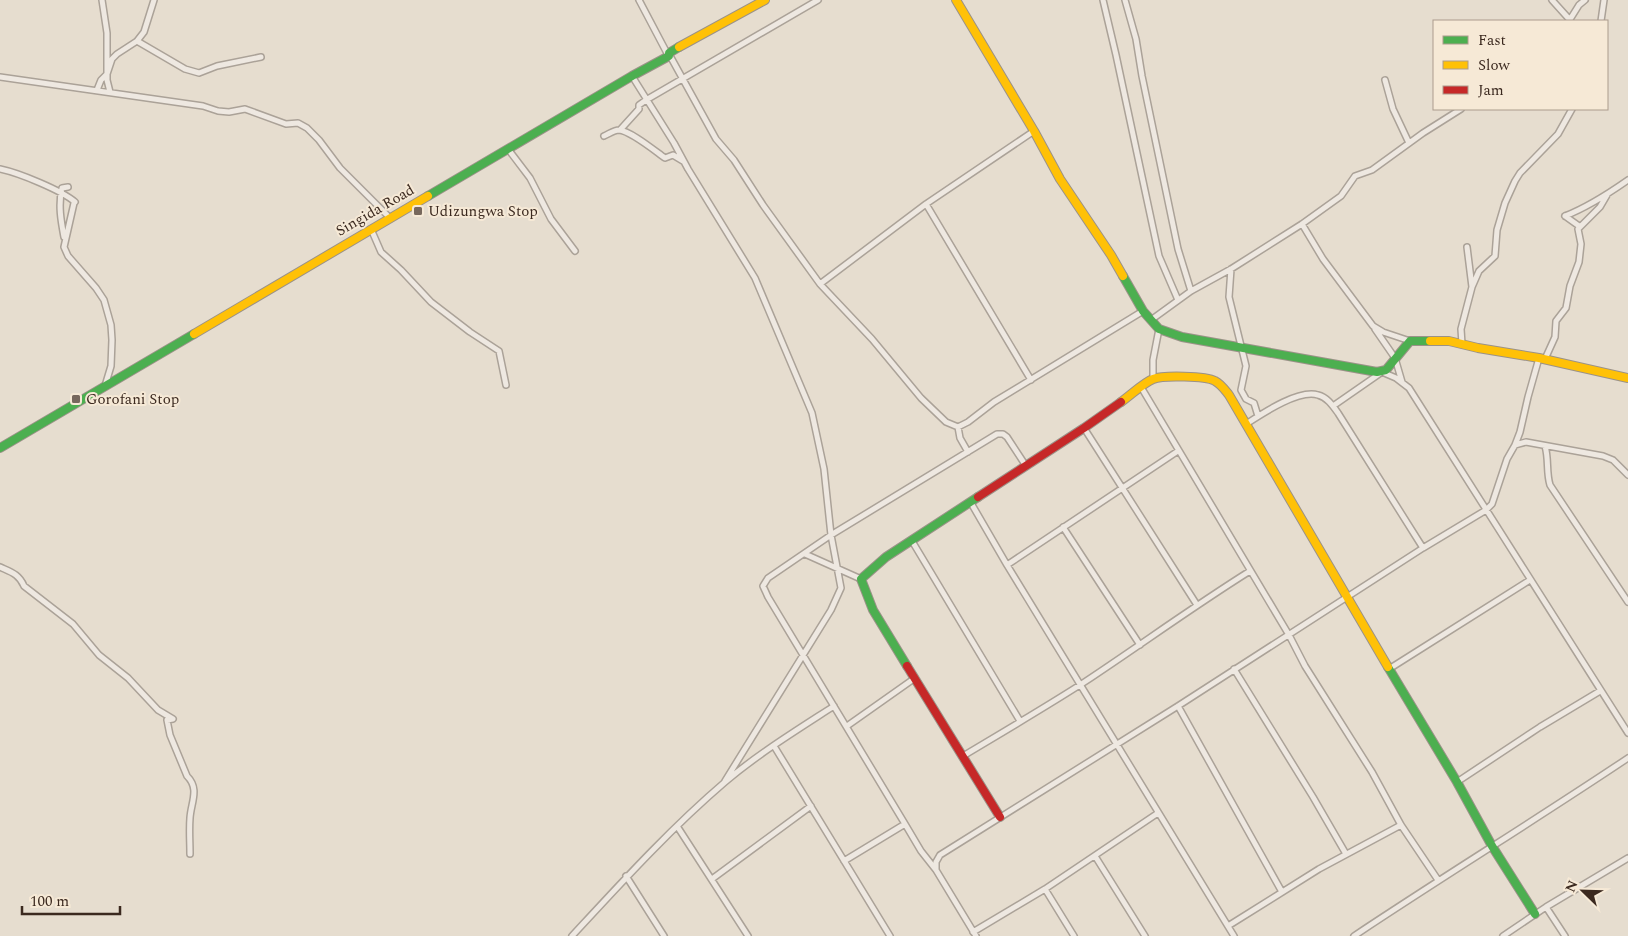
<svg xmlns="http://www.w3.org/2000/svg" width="1628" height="936" font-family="Spectral,serif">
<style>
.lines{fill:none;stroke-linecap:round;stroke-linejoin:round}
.street-casing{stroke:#aba298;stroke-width:8}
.fast-casing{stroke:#9b9288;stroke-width:10}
.slow-casing{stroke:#9b9288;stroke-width:10}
.jam-casing{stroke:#9b9288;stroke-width:10}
.street{stroke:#eee8e1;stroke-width:5}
.fast{stroke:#4caf50;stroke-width:8}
.slow{stroke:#ffc107;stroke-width:8}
.jam{stroke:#c62828;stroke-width:8}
.poi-dot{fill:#77685d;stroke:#f6e9d6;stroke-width:2}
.labels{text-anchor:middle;stroke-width:4;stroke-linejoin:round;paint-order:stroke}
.street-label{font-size:15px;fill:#3b291f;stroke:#f6e9d6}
.poi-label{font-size:15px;fill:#3b291f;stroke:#f6e9d6;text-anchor:start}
</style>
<rect width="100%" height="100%" fill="#e6ddcf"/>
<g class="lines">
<!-- street casing -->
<g class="street-casing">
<path id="street" d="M102,0L107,33V80L110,92
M639,0L668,55
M1103,0L1116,55L1159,256L1178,300
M1125,0L1136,39L1142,76L1178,249L1191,291
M1552,0L1570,20
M1569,21L1579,5L1585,0
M1601,21L1604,0
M137,41L144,32L154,0
M669,54L716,139L734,160L763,205L820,284L872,339L921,398L946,422L958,427L968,422L994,402L1143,311
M632,76L674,143L688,169L755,278L812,413L824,469L831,535L841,588L831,610L725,781
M0,77L203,106L218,111L229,112L245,109L286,124L298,123L307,128L319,140L340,168L390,218
M1385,80L1393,109L1409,143
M97,90L101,80L107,74L112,59L117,54L137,41L185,69L199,73L217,66L261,57
M620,130L639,109V105L646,100L818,0
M604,136C609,134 614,130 619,130C631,131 655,151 665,158L673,155L683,161
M508,149L530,178L551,219L575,251
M0,169C19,173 61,190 75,202L74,203L64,247L68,256L96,288L104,300L111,325L112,340L111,366L105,386
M926,204L1031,380
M1565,216C1588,207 1608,194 1628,180
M1565,216L1579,226
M1302,224L1323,259L1373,326L1383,332L1410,341
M371,229L381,252L401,270L431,302L470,332L499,351L506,385
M64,237C61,221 58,205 62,188L68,187
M1231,269L1229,297L1246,366L1241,390L1246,399L1254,403L1258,416
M820,284L926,204L1034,131
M1472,287L1479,271L1495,256L1497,230L1505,203L1515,181L1520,173L1558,134L1572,109
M1151,320L1191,291L1231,269L1302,224L1341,196L1355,176L1372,170L1423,133L1461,109
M1375,329L1395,358L1402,382
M1462,344L1461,329L1472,287L1467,247
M1545,359L1555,337L1556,321L1566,308L1570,286L1579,262L1581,244L1578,229L1600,207L1607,195
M1153,379V360L1159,329
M1141,387L1289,635L1305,666L1372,772L1401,825L1438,880
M1333,406L1382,372L1396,378L1409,388L1628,733
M1246,424C1263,413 1299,389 1318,395C1327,397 1333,406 1338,413L1423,548
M958,427L960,438L968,452
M1084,428L1197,605
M1515,445L1520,432L1528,397L1539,358
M1545,446C1549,459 1546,472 1550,485L1628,602
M971,503L1007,565L1234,936
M1063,527L1140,645
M912,541L1020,721
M805,554L861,579
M1007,565L1178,451
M0,567C11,572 19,574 24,586L73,624L99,655L128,678L158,710L173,719L167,720L170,735L187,776C200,789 191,802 190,818C189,830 190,842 190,854
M1234,669L1313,797L1346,854
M1389,669L1530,580
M1178,706L1282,892
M847,726L915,678
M774,746L890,936
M963,756C1003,732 1044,708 1083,683C1139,646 1194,606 1250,571
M1457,782L1540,727L1600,691
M677,826L748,936
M1095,856L1145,936
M844,861L905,824
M936,870L921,851L905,824L768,597L763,586L768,578L831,535L997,434H1003L1007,437L1026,466
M626,876L664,936
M712,879L811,806
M1045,889L1074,936
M1546,907L1565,936
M1228,926L1319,869L1401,825
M973,932L1045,889L1158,813
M572,936C621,883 670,829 725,782C758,754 797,730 834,706
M976,936L936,870V862L940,855L1178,706L1423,548L1486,510L1492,504L1507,459L1515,445L1526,442L1603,456L1613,460L1628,475
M1354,936C1444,876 1537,819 1628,758
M1503,936L1546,907L1628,858"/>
</g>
<!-- fast casing -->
<g class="fast-casing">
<path id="fast" d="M428,196L632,76L669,56V53L679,47
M1123,276L1143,311L1159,329L1182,337L1377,372L1386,370L1410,341H1430
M0,448L194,334
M907,666L873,610L861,579L886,557L978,497
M1388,667L1457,782L1492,846L1535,914"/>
</g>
<!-- slow casing -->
<g class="slow-casing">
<path id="slow" d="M956,0L1034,131L1060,179L1111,255L1123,276
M679,47L765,0
M194,334L428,196
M1430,341H1449L1478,348L1539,358L1628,378
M1121,402C1130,396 1143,383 1153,379C1163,375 1206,376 1215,381C1221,384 1225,390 1229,395L1388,667"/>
</g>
<!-- jam casing -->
<g class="jam-casing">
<path id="jam" d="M978,497L1084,428L1121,402
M907,666L1000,817"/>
</g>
<!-- street -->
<use href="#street" class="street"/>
<!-- fast -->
<use href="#fast" class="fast"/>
<!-- slow -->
<use href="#slow" class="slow"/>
<!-- jam -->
<use href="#jam" class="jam"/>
</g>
<!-- markers -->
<g class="poi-dot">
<rect x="413" y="206" width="10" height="10" rx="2.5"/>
<rect x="71" y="394" width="10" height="10" rx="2.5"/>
</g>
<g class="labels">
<!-- street labels -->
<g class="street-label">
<text transform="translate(375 210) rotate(-30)" y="5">Singida Road</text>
</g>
<!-- poi labels -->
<g class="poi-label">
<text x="428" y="216">Udizungwa Stop</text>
<text x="86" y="404">Gorofani Stop</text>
</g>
</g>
<!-- legend -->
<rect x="1433" y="20" width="175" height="90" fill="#f6e9d6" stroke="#ab9c8d"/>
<rect x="1443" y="36" width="25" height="8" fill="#4caf50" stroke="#ab9c8d"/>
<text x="1478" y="45" font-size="15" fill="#3b291f">Fast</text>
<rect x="1443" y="61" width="25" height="8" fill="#ffc107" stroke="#ab9c8d"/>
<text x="1478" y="70" font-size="15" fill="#3b291f">Slow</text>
<rect x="1443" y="86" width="25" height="8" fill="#c62828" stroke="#ab9c8d"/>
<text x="1478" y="95" font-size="15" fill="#3b291f">Jam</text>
<!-- north arrow -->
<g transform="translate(1583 891) rotate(293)" stroke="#f6e9d6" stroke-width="4" paint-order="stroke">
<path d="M0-4L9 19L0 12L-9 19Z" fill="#3b291f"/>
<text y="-8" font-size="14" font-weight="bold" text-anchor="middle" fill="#3b291f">N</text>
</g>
<!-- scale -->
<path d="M22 906v8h98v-8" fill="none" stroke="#3b291f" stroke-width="2.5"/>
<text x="30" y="906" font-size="15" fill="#3b291f" stroke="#f6e9d6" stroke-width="4" paint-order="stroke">100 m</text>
</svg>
